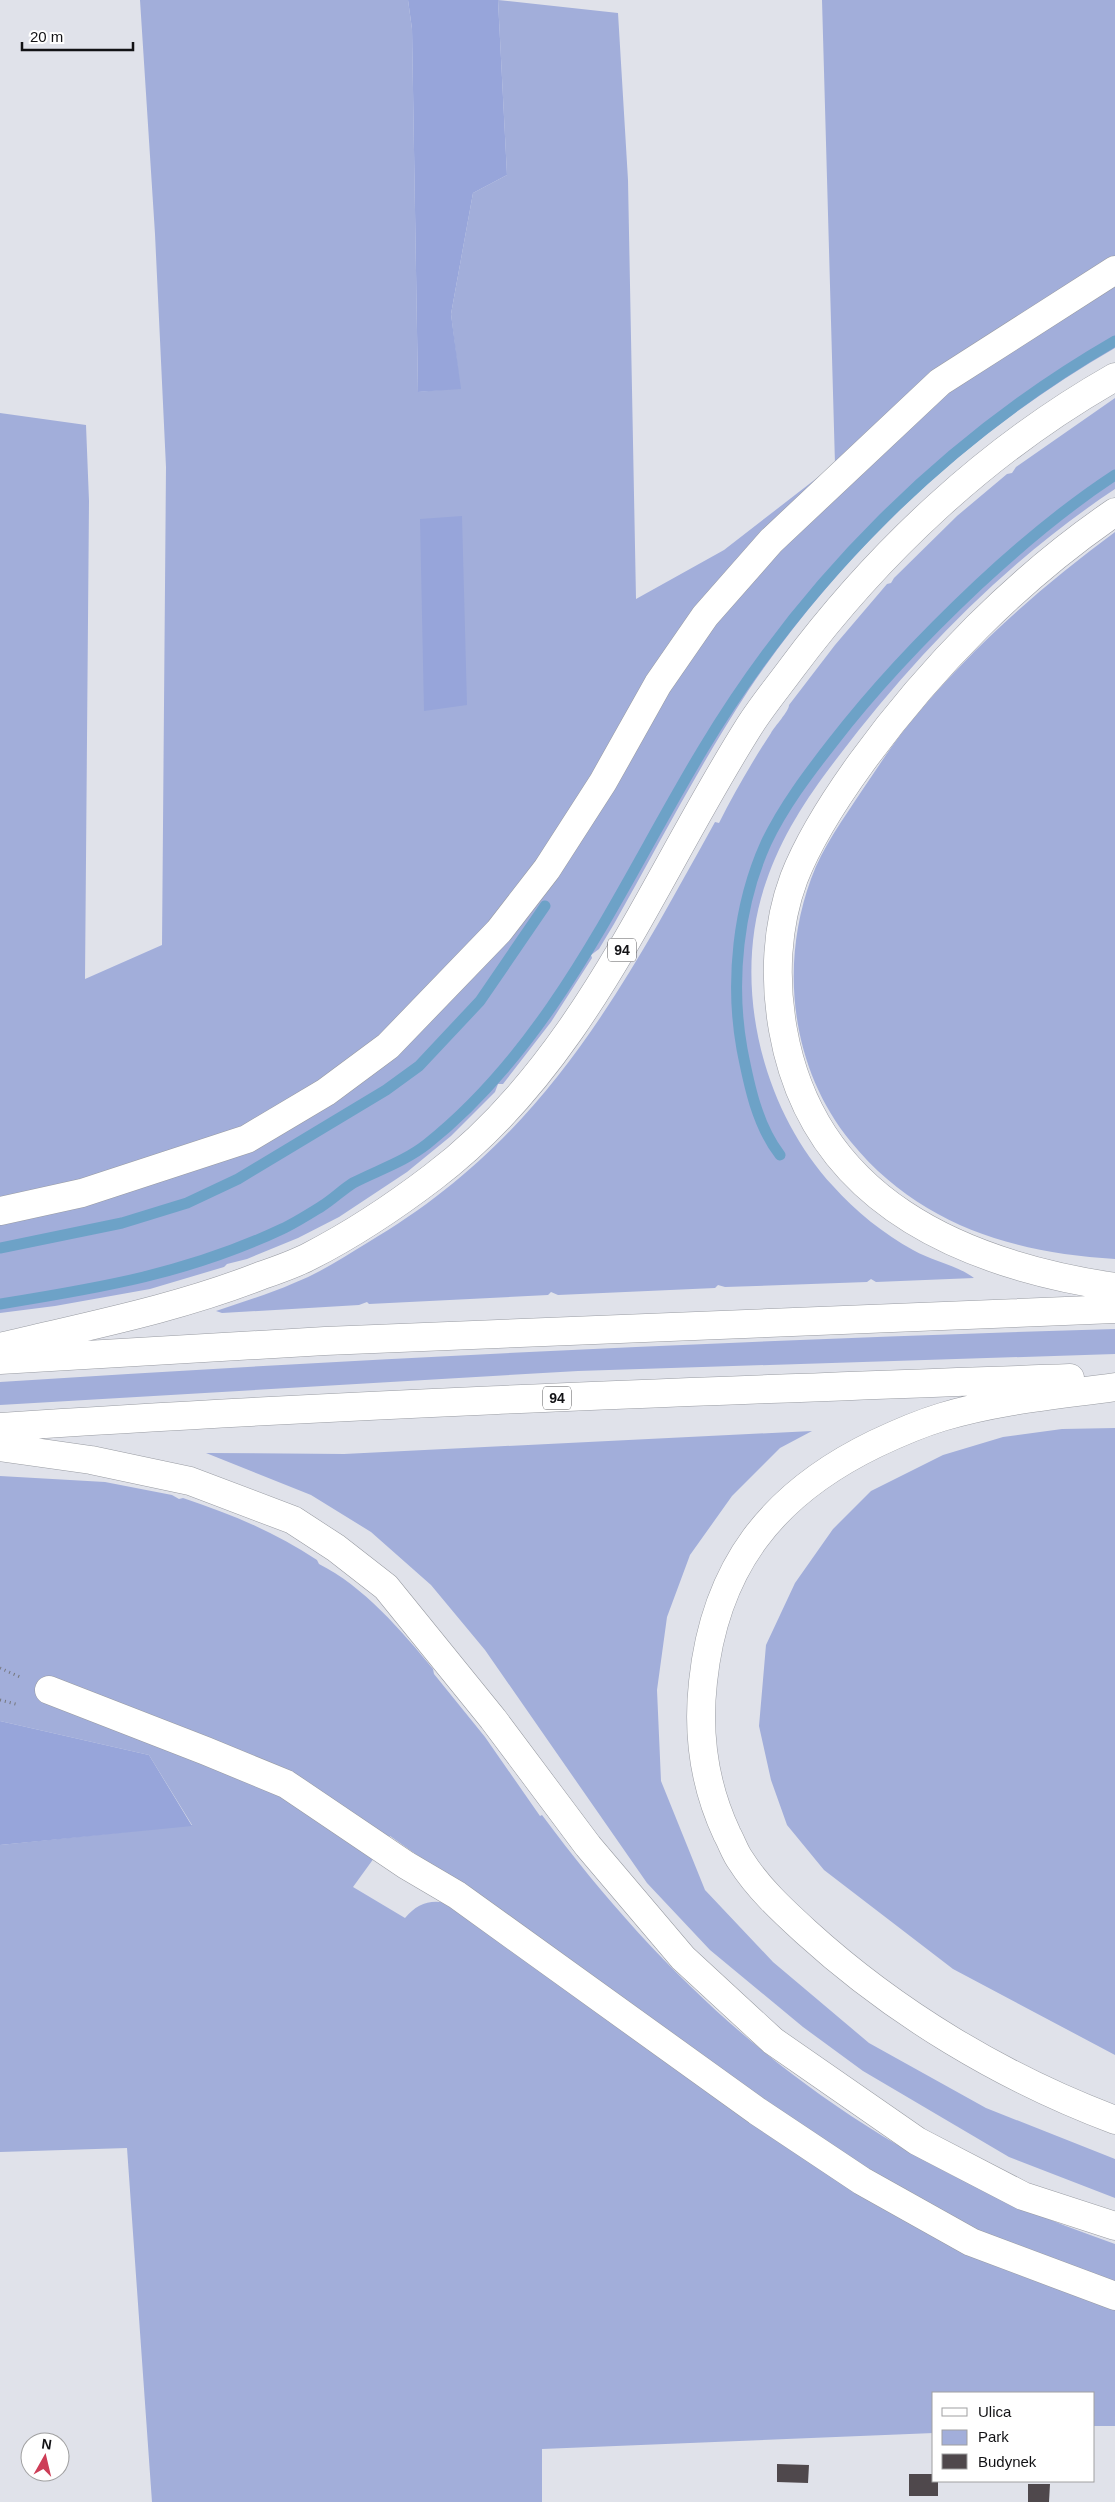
<svg xmlns="http://www.w3.org/2000/svg" width="1115" height="2502" font-family="Arial,sans-serif">
<style>
.green{fill:#a2aeda}
.forest{fill:#97a5da}
.lines{fill:none;stroke-linecap:round;stroke-linejoin:round}
.stream{stroke:#6da2c7;stroke-width:11}
.building{fill:#4f484c}
.minor-casing{stroke:#989ba2;stroke-width:29}
.highway-casing{stroke:#989ba2;stroke-width:29}
.path{stroke:#76777c;stroke-width:3;stroke-dasharray:1 4;stroke-linecap:butt}
.minor{stroke:#fff;stroke-width:28}
.highway{stroke:#fff;stroke-width:28}
.labels{text-anchor:middle;stroke-width:5;stroke-linejoin:round;paint-order:stroke}
.shield{fill:#fff;stroke:#59595b;stroke-width:1}
.shield-label{font-size:14px;font-weight:bold;fill:#121215}
</style>
<rect width="100%" height="100%" fill="#e0e2ea"/>
<!-- green -->
<path class="green" d="M140,0H408L412,29L418,392L460,388L451,314L473,193L507,175L498,0L618,13L628,180L636,599L724,550L835,464L822,0H1115V348C970,431 841,552 748,691C699,766 658,846 614,924L599,949L591,955L592,958L551,1022L503,1084H498L495,1092L451,1136L407,1172L339,1217L298,1238L247,1259L227,1264L224,1267L150,1289L55,1306L0,1313V413L86,425L89,501L85,979L162,945L166,467L155,234Z
M1115,398V489C1007,561 916,654 838,757C808,796 782,835 766,882C731,983 761,1108 833,1186C855,1211 884,1234 913,1250C932,1261 957,1265 974,1278L876,1282L871,1279L867,1282L725,1287L718,1285L715,1288L558,1295L551,1292L548,1295L369,1304L367,1302L359,1305L222,1313L216,1311C242,1302 269,1294 294,1283C320,1273 344,1257 367,1243C544,1139 619,995 715,822L719,823C734,793 752,762 771,733C775,726 789,711 789,705L835,645L887,584L891,583L894,578L957,516L1007,474L1012,473L1016,467Z
M1115,532V1259C1012,1253 918,1224 851,1142C791,1069 779,966 811,879C823,846 844,818 863,789C878,767 892,745 909,724C968,651 1039,588 1115,532Z
M1115,1329V1354L578,1371L0,1405V1382C372,1358 743,1340 1115,1329Z
M1115,1428V2055L953,1969L824,1870L787,1825L771,1780L759,1726L766,1645L795,1583L833,1529L871,1491L943,1455L1003,1437L1062,1429Z
M812,1431L780,1448L732,1496L690,1555L667,1617L657,1690L661,1781L705,1890L773,1962L869,2043L986,2108L1115,2159V2198L1009,2157L863,2071L803,2027L710,1950L647,1883L485,1650L431,1585L371,1532L311,1495L206,1453L344,1454Z
M0,1476L105,1482L172,1495L179,1499L183,1498C231,1514 275,1532 317,1560L319,1564C363,1586 402,1631 433,1669L434,1674L485,1737L540,1816L542,1815C695,2022 871,2160 1115,2244V2290L1009,2249L878,2182L797,2127L697,2052L390,1836L353,1887L405,1918C418,1902 434,1898 453,1905L554,1973L665,2057L871,2199L967,2247L1017,2269L1115,2307V2426H1094V2393H934V2433L542,2449V2502H152L127,2148L0,2152V1845L192,1825L149,1755L0,1721Z"/>
<!-- forest -->
<path class="forest" d="M408,0H498L507,175L473,193L451,314L461,389L418,392L412,29Z
M462,516L467,705L424,711L420,519Z
M0,1721L149,1755L192,1826L0,1845Z"/>
<g class="lines">
<!-- stream -->
<path class="stream" d="M780,1155C757,1125 749,1085 742,1049C730,982 738,905 766,843C783,807 808,774 833,742C877,685 926,634 978,585C1021,545 1066,507 1115,475
M0,1248L122,1223L187,1203L238,1179L386,1090L419,1066L480,1001L545,906
M0,1304C100,1288 189,1273 282,1229C295,1223 309,1214 322,1206C333,1199 342,1190 353,1183C378,1170 404,1162 427,1144C555,1042 621,885 703,749C804,581 945,439 1115,341"/>
</g>
<!-- building -->
<path class="building" d="M777,2464L809,2465L808,2483L777,2482Z
M909,2474H934V2481H938V2496H909Z
M1028,2484H1050L1049,2502H1028Z"/>
<g class="lines">
<!-- minor casing -->
<g class="minor-casing">
<path id="minor" d="M0,1211L82,1193L247,1139L326,1092L388,1046L499,931L547,869L603,782L658,684L705,616L771,541L940,382L1115,270
M49,1690L206,1751L286,1784L406,1865L457,1895L757,2111L862,2181L971,2242L1115,2296"/>
</g>
<!-- highway casing -->
<g class="highway-casing">
<path id="highway" d="M1115,512C1017,579 930,668 861,763C835,799 810,837 794,878C776,926 774,980 783,1030C813,1200 961,1264 1115,1287
M0,1347C87,1326 176,1309 260,1276C277,1270 295,1264 310,1256C353,1234 395,1206 433,1177C585,1062 651,881 750,725C762,706 777,688 791,669C878,552 988,449 1115,377
M0,1360L325,1341L1115,1309
M1115,1387C1058,1395 998,1400 942,1417C919,1424 896,1434 875,1444C772,1494 715,1567 703,1682C697,1736 704,1785 727,1834C732,1843 735,1853 741,1861C758,1888 783,1911 806,1932C895,2013 1003,2078 1115,2120
M0,1427C356,1403 713,1391 1070,1378
M0,1447L91,1460L190,1481L293,1520L336,1548L386,1587L493,1719L588,1846L683,1958L773,2041L917,2141L1023,2196L1115,2226"/>
</g>
<!-- path -->
<path class="path" d="M0,1668L20,1677
M0,1700L19,1705"/>
<!-- minor -->
<use href="#minor" class="minor"/>
<!-- highway -->
<use href="#highway" class="highway"/>
</g>
<g class="labels">
<!-- shield labels -->
<g class="shield">
<rect x="608" y="938.5" width="28" height="23" rx="4"/>
<rect x="543" y="1386.5" width="28" height="23" rx="4"/>
</g>
<g class="shield-label">
<text x="622" y="955">94</text>
<text x="557" y="1403">94</text>
</g>
</g>
<!-- legend -->
<rect x="932" y="2392" width="162" height="90" fill="#ffffff" stroke="#a0a0a1"/>
<rect x="942" y="2408" width="25" height="8" fill="#ffffff" stroke="#a0a0a1"/>
<text x="978" y="2417" font-size="15" fill="#121215">Ulica</text>
<rect x="942" y="2430" width="25" height="15" fill="#a2aeda" stroke="#a0a0a1"/>
<text x="978" y="2442" font-size="15" fill="#121215">Park</text>
<rect x="942" y="2454" width="25" height="15" fill="#4f484c" stroke="#a0a0a1"/>
<text x="978" y="2467" font-size="15" fill="#121215">Budynek</text>
<!-- north arrow -->
<g transform="translate(45 2457) rotate(8)"><circle r="24" fill="#ffffff" stroke="#a0a0a1"/>
<path d="M0-4L9 19L0 12L-9 19Z" fill="#cd3d57"/>
<text y="-8" font-size="14" font-weight="bold" text-anchor="middle" fill="#121215">N</text>
</g>
<!-- scale -->
<path d="M22 42v8h111v-8" fill="none" stroke="#121215" stroke-width="2.5"/>
<text x="30" y="42" font-size="15" fill="#121215" stroke="#ffffff" stroke-width="4" paint-order="stroke">20 m</text>
</svg>
